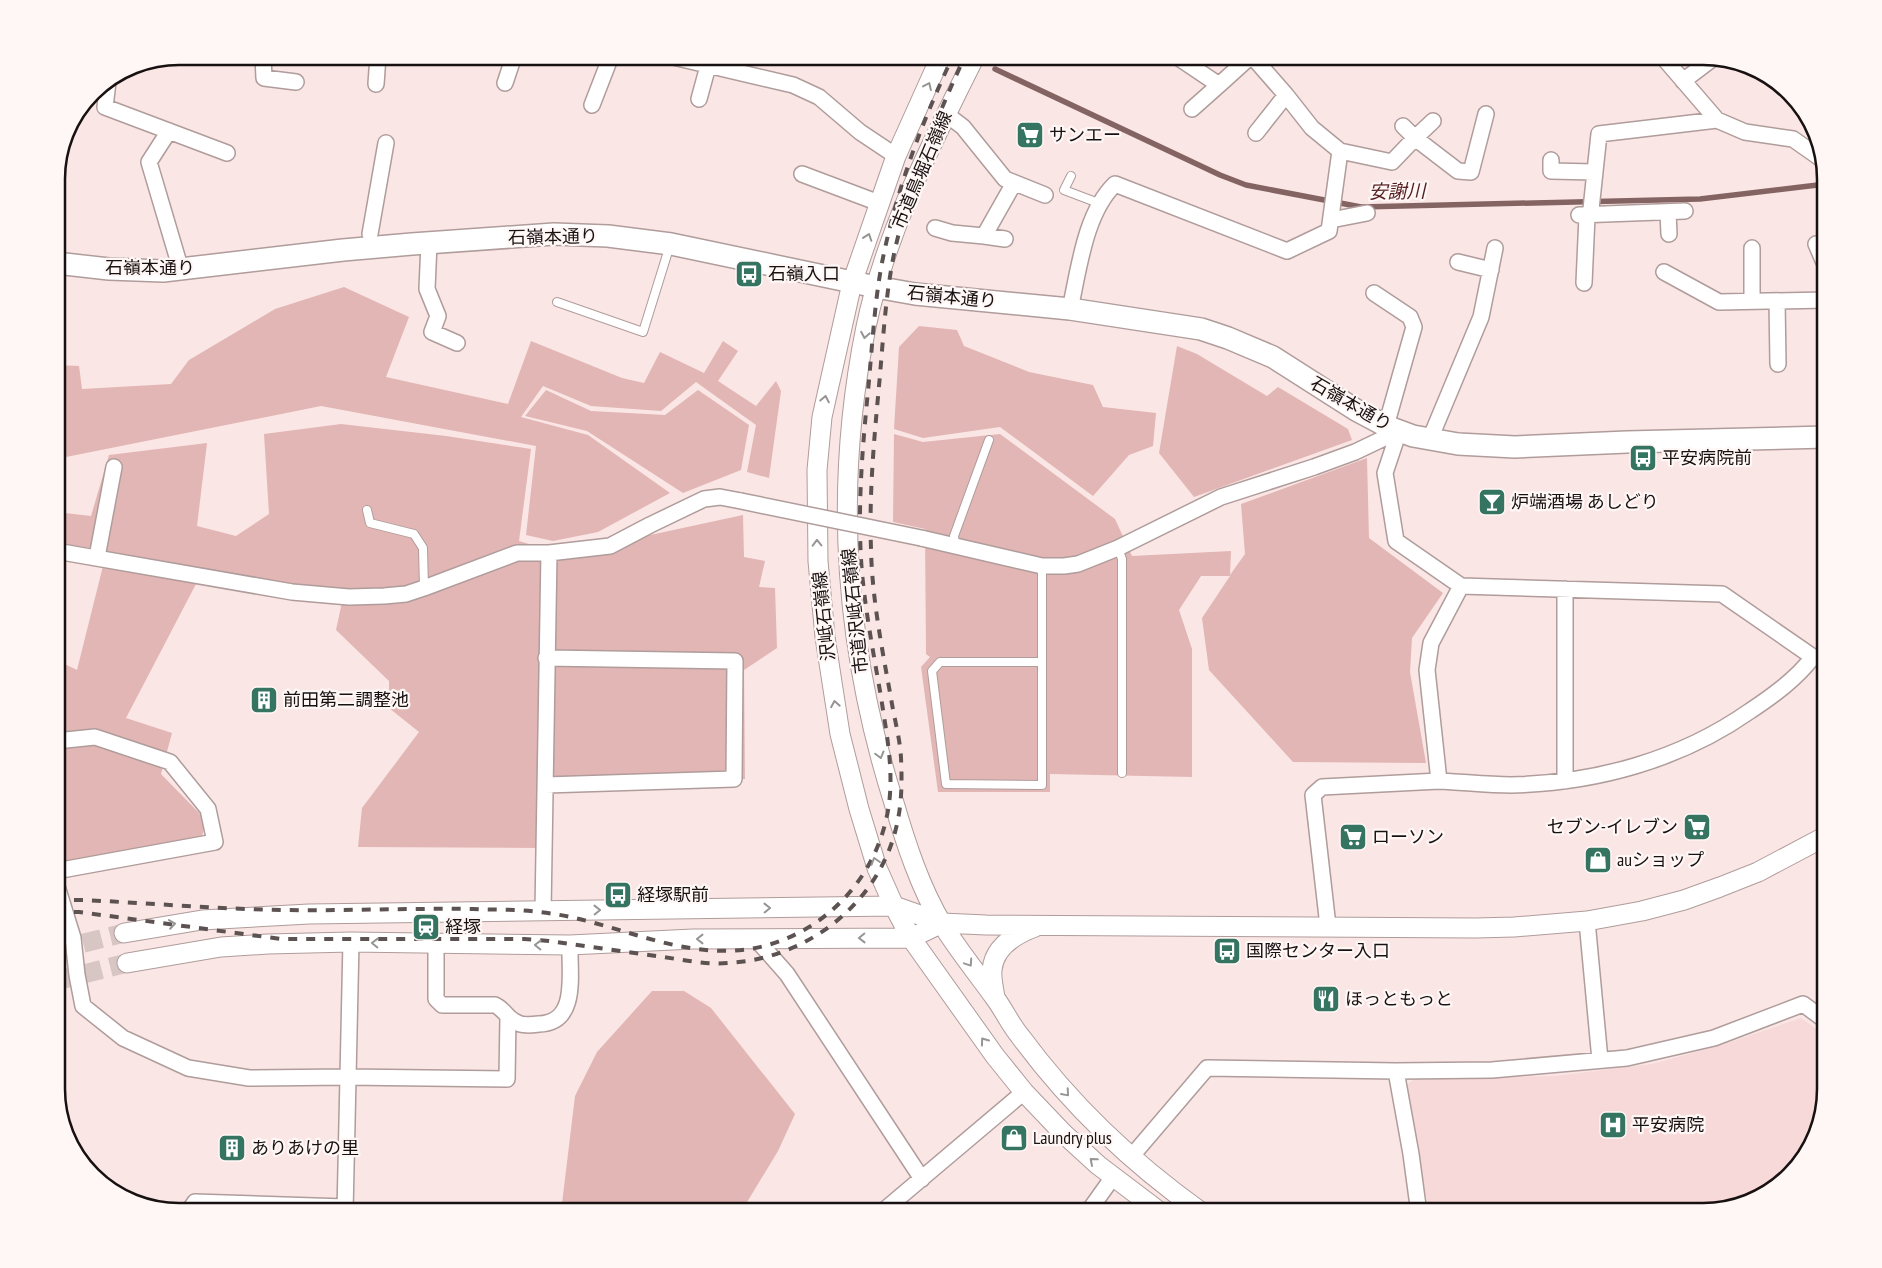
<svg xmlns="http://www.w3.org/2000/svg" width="1882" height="1268" font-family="'PT Sans Narrow','Noto Sans JP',sans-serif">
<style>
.built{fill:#f6d9d8}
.green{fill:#e2b6b4}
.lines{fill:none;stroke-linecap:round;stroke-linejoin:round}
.stream{stroke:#846463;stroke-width:5.5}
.tertiary-tunnel{stroke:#d8c6c5;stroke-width:19;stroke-dasharray:19 9;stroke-linecap:butt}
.service-casing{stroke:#af9c9b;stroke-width:10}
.minor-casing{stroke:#af9c9b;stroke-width:18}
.tertiary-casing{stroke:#af9c9b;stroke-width:21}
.secondary-casing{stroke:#af9c9b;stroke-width:24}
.service{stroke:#fff;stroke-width:8}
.minor{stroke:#fff;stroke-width:15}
.tertiary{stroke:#fff;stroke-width:19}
.secondary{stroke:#fff;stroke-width:21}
.rail{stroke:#5d5252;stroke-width:4;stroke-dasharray:9 9;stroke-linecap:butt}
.minor-bridge-casing{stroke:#af9c9b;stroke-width:18;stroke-linecap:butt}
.minor-bridge{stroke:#fff;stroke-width:15}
.oneway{stroke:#979494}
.labels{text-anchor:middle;stroke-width:4.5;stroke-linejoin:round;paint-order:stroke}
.poi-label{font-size:18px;fill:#181111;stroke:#fff7f6;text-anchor:start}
.street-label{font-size:18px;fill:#181111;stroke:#fff7f6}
.water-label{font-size:19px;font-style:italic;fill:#541e1f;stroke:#fff7f6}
.rim{fill:none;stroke:#181111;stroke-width:2.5}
</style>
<rect width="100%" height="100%" fill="#fae6e5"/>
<!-- built -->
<path class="built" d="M1801,1018L1826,1036V1089L1805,1158L1764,1195L1703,1212H1428L1429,1209L1405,1092L1409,1083L1417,1078L1555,1076L1652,1064L1722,1045Z"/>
<!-- green -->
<path class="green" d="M344,287L409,317L386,377L508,404L531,341L622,378L644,383L660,352L704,373L723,341L738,351L718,381L756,406L776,381L781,391L769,478L747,472L756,425L696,382L661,411L591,406L543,386L521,417L588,435L670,493L598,532L553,541L526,535L536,446L321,406L56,459V365L79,366L82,389L171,384L189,360L275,309Z
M919,326L957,330L964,346L1029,372L1093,385L1103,407L1156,413L1153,446L1129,455L1093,496L1000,427L923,438L894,429L899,347Z
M1177,346L1197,354L1267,396L1278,387L1348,429L1352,440L1194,497L1159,453Z
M546,390L591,411L665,415L698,390L749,425L741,470L683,493L587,431L525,416Z
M341,424L446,436L531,449L519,541L562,554L743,515L744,557L765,561L759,587L775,588L777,648L744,670L745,779H540L539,848L358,847L362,808L419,732L389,708V681L336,630L342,602L196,584L126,718L172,733L161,774L206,820L202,837L56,869V660L77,670L107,550L56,543V512L91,516L109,455L207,443L197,526L236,536L269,514L264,434Z
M894,434L923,442L1000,434L1115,519L1132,556L1231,551L1230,575L1245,554L1241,504L1367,458L1369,538L1443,593L1412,638L1410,672L1426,763L1293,762L1209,670L1202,618L1230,576H1201L1179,610L1192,649V777L1050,774V792H938L921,667L930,657L926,654L925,529L893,522Z
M652,991H684L711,1008L795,1114L778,1151L741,1212H561L575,1096L597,1052Z"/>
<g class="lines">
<!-- stream -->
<path class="stream" d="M995,69L1220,175L1246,185L1361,207L1700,199L1826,184"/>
<!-- tertiary-tunnel -->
<path class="tertiary-tunnel" d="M56,950L124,933
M56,981L127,963"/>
<!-- service casing -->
<g class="service-casing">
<path id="service" d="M1071,176L1064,190L1101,204
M557,302L643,332L670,245
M367,510L370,523L414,534L423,548L424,588
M955,546L954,536L989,440
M1118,548L1122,559V773
M1041,662H940L932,671L946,784L1042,785V566"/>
</g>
<!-- minor casing -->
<g class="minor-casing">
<path id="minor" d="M263,56L264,78L296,82
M669,56L793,85L819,97L860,132L896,156
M1176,56L1219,85L1251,56
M1662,56L1717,120L1745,132L1793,139L1820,158
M1683,81L1712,59
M108,82L105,107L227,153
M505,83L514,56
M376,84L378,56
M699,99L708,66
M592,105L611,56
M1192,109L1219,85
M946,114L963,127L1005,179L1045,195
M1403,126L1415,138L1433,121
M169,131L149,162L181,270
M1256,133L1286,95
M1340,151L1392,162L1415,138L1458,171L1471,172L1486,114
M1551,160V171L1594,172
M802,174L879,203
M1668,212L1669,234
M1579,215L1685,211
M1331,220L1367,213
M935,228L952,233L984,236L1014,183
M370,234L386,143
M984,236L1005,239
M429,243L427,289L438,316L432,332L457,343
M1816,244L1826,267
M1752,248V301
M1458,262L1491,270
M1664,272L1719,302L1826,300
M1584,283L1587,216L1591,209L1599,134L1717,120
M1374,293L1410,317L1414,327L1386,426
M1777,301L1778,364
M1070,309C1079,269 1085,213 1115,184L1287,251L1329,231L1340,151L1312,128L1286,95L1252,56
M1430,439L1481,317L1495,248
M921,538L1042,566H1064L1078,564L1118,548L1221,497L1314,467L1355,452L1399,431
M56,551L292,592L349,597L384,596L406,594L424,588L517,553H549L610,546L650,525L704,499L720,497L741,501
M97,557L114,467
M56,741L95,737L170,762L208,809L215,842L56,871
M1439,781C1463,782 1487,785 1511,785C1596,783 1680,760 1750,711C1774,695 1796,679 1813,657L1722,594L1461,586
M1565,781V589
M546,785L734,779L735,661L546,658
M56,883L73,938L77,975L83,1006L123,1038L188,1068L249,1078L347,1077L507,1079L508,1016
M543,911L549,553
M1587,921L1600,1060
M1328,926L1313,795L1322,787L1439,781L1427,670L1431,643L1461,586L1396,541L1385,473L1399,431
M756,939L787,974L922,1179
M436,944V999L442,1005H495C504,1009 507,1018 516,1022C522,1026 531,1025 539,1024C579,1023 569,973 570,945
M1396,1071L1411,1154L1418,1206L1415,1212
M1131,1157L1207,1068L1396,1071L1492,1070L1627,1058L1714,1038L1803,1004L1826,1021
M188,1212L195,1202L345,1207
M345,1212L351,942
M882,1212L1024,1092
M1088,1212L1113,1177"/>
</g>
<!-- tertiary casing -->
<g class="tertiary-casing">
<path id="tertiary" d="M941,56L896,156L852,283L822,417L817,470L818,561L825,637L840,734L859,809L877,868L894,906L911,938L995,1056L1024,1092L1063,1133L1098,1165L1160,1212
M975,56C932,143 886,231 866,327C833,489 844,646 894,803C906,844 920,887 942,924C958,950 977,973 995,998C1004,1010 1010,1024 1020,1036C1070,1104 1132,1163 1201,1212
M124,933L202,920L309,914L894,906L942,923L986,925L1476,928L1514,927L1587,921L1642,911L1684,900L1720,887L1758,872L1826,836
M127,963L221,947L268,944L351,942L570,945L693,939L911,938L942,923
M995,998C994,989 991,979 992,970C994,947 1016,934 1035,927"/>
</g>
<!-- secondary casing -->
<g class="secondary-casing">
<path id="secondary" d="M56,263L109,269L163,271L343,250L412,244L554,234L608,236L671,244L876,287L915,294L1070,309L1201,329L1228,338L1273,357L1356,410L1386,426L1413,436L1458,444L1515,447L1627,442L1826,437"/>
</g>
<!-- service -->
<use href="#service" class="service"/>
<!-- minor -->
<use href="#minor" class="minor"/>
<!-- tertiary -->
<use href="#tertiary" class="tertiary"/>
<!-- secondary -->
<use href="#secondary" class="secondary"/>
<!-- rail -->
<path class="rail" d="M56,900H83C149,903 216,909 282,910C346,911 409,908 473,909C495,910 517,909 539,912C611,919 676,960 750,949C817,938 871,886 886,820C896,779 887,737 881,697C874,656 866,615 862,573C857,513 862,452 868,391C872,350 874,308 881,268C895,193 921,124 953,56
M56,912H79L281,939H524L549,941C584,946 620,951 656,956C680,959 704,965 728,963C807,959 880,903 897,824C902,802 902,780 901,758C900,738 894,718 891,698C882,649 872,598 871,549C869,494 874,440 879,386C883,343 885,298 894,254C909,185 935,121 965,56"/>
<!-- minor-bridge casing -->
<g class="minor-bridge-casing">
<path id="minor-bridge" d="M741,501L921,538"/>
</g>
<!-- minor-bridge -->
<use href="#minor-bridge" class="minor-bridge"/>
</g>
<!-- one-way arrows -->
<defs><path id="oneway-chevron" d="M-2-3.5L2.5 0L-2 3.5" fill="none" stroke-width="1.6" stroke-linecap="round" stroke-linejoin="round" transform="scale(1.25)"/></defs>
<g class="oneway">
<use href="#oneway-chevron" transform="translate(928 86) rotate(-65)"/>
<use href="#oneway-chevron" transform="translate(868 237) rotate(-71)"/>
<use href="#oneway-chevron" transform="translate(865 335) rotate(100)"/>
<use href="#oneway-chevron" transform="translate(825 399) rotate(-79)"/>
<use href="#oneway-chevron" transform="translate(817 543) rotate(-91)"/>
<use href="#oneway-chevron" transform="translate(835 704) rotate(-100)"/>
<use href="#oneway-chevron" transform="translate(880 755) rotate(75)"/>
<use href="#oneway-chevron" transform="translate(875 861) rotate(-108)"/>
<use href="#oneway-chevron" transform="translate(767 908) rotate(-1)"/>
<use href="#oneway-chevron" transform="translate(597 910) rotate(-1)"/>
<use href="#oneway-chevron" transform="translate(172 924) rotate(-8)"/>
<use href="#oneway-chevron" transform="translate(862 938) rotate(179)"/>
<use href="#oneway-chevron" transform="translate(700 939) rotate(180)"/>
<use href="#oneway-chevron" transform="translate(375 943) rotate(-179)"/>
<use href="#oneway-chevron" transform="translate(538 945) rotate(-179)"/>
<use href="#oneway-chevron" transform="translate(969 963) rotate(56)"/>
<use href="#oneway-chevron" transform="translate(984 1041) rotate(-126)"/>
<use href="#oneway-chevron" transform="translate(1066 1093) rotate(49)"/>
<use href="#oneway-chevron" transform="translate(1093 1161) rotate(-139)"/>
</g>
<!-- icons -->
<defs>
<g id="supermarket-square" transform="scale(1.4375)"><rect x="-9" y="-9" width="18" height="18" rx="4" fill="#357461" stroke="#fff7f6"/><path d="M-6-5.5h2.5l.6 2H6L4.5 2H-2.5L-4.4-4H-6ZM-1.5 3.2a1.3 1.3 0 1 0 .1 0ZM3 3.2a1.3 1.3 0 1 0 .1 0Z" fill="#fff"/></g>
<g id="bus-square" transform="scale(1.4375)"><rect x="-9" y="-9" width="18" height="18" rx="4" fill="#357461" stroke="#fff7f6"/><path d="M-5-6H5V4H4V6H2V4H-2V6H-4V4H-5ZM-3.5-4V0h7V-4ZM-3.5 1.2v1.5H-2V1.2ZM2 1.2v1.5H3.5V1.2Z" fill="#fff"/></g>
<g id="bar-square" transform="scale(1.4375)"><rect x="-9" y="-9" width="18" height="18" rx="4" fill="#357461" stroke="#fff7f6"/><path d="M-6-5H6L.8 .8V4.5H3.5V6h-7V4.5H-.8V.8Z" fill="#fff"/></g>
<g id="building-square" transform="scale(1.4375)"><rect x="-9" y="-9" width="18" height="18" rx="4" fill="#357461" stroke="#fff7f6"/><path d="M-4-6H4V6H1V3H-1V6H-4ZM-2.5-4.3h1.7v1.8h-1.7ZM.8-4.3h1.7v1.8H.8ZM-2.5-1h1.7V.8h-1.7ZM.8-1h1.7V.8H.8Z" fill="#fff"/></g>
<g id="shop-square" transform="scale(1.4375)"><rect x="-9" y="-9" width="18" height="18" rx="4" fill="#357461" stroke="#fff7f6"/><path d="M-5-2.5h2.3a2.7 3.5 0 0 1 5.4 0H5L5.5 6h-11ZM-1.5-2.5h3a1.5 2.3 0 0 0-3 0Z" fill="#fff"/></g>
<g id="station-square" transform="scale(1.4375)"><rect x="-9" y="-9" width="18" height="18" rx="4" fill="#357461" stroke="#fff7f6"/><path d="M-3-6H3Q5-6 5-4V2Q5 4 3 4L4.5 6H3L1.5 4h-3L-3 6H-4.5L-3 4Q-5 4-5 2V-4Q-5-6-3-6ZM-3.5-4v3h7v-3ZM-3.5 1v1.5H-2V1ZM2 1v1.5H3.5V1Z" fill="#fff"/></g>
<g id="restaurant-square" transform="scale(1.4375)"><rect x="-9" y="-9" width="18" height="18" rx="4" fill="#357461" stroke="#fff7f6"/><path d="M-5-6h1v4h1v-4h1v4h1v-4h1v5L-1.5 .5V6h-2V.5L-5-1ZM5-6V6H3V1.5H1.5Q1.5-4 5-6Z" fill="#fff"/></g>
<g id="hospital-square" transform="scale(1.4375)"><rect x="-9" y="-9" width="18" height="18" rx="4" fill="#357461" stroke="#fff7f6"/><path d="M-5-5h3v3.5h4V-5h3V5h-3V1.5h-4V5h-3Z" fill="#fff"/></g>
</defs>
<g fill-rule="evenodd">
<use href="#supermarket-square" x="1030" y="135"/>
<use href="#bus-square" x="749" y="274"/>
<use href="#bus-square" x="1643" y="458"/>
<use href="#bar-square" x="1492" y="502"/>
<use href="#building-square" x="264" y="700"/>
<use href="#supermarket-square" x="1697" y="827"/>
<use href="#supermarket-square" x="1353" y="837"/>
<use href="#shop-square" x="1598" y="860"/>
<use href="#bus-square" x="618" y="895"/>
<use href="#station-square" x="426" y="927"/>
<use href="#bus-square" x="1227" y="951"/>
<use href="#restaurant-square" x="1326" y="999"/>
<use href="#hospital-square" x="1613" y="1125"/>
<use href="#shop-square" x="1014" y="1138"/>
<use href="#building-square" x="232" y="1148"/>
</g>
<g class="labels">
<!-- poi labels -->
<g class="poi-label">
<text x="1049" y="141">サンエー</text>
<text x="768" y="280">石嶺入口</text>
<text x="1662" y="464">平安病院前</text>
<text x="1511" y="508">炉端酒場 あしどり</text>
<text x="283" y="706">前田第二調整池</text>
<text x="1678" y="833" text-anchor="end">セブン-イレブン</text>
<text x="1372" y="843">ローソン</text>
<text x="1617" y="866">auショップ</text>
<text x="637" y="901">経塚駅前</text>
<text x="445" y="933">経塚</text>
<text x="1246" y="957">国際センター入口</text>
<text x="1345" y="1005">ほっともっと</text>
<text x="1632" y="1131">平安病院</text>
<text x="1033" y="1144">Laundry plus</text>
<text x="251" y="1154">ありあけの里</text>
</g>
<!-- street labels -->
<g class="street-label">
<text transform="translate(922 170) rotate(-67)" y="6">市道鳥堀石嶺線</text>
<text transform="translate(553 237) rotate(-1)" y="6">石嶺本通り</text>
<text x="150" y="274">石嶺本通り</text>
<text transform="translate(952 297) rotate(6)" y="6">石嶺本通り</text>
<text transform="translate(1351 404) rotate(30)" y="6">石嶺本通り</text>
<text transform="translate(855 611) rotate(-96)" y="6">市道沢岻石嶺線</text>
<text transform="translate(824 616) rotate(-96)" y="6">沢岻石嶺線</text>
</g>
<!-- water labels -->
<g class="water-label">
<text transform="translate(1397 191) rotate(-1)" y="7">安謝川</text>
</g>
</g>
<!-- crop -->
<path d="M0 0H1882V1268H0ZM179 65H1703A114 114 0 0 1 1817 179V1089A114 114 0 0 1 1703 1203H179A114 114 0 0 1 65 1089V179A114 114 0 0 1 179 65Z" fill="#fff7f6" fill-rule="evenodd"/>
<path class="rim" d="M179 65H1703A114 114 0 0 1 1817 179V1089A114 114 0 0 1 1703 1203H179A114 114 0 0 1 65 1089V179A114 114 0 0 1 179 65Z"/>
</svg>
